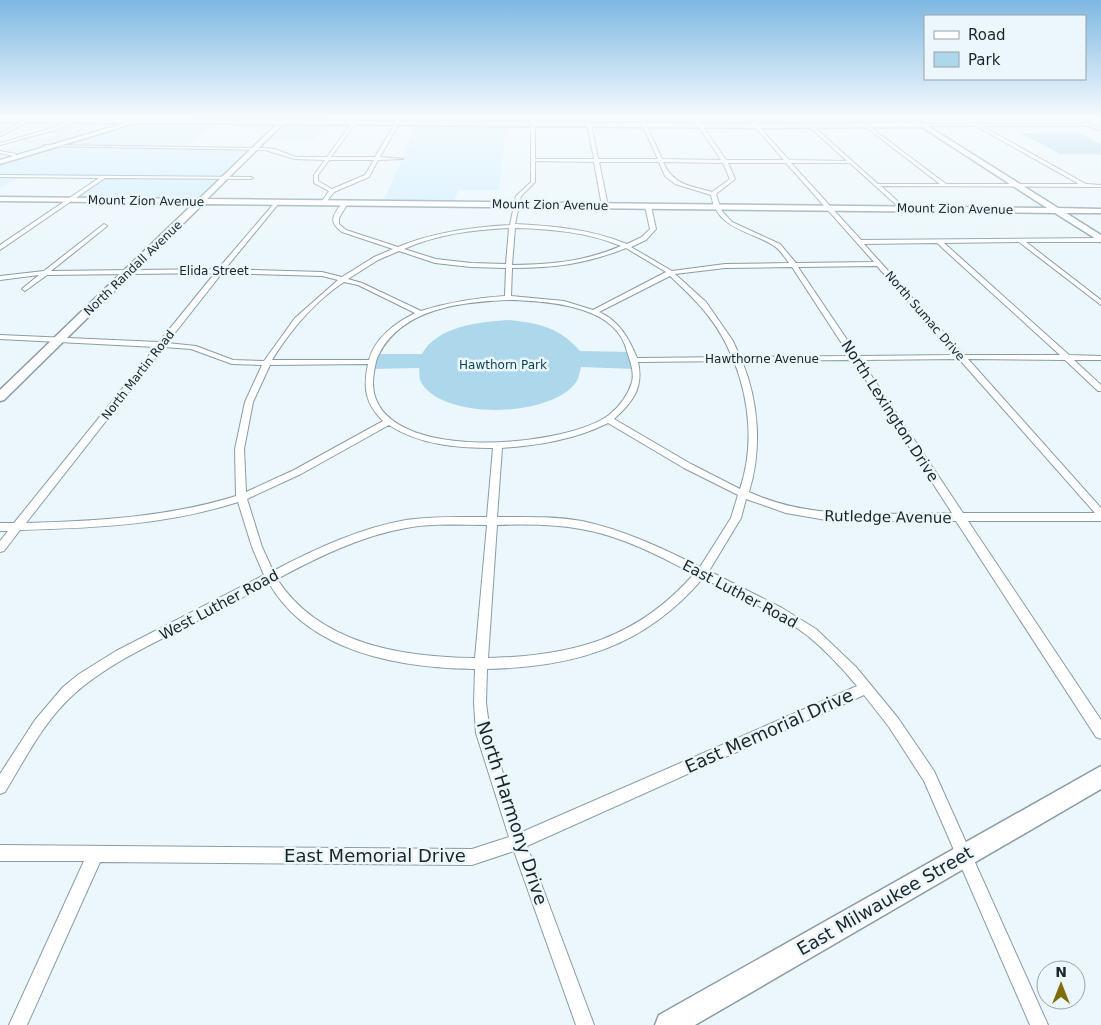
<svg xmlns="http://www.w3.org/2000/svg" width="1101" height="1025" font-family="'DejaVu Sans',sans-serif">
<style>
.built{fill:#d2eefd}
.green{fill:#add7eb}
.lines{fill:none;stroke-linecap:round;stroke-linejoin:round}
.street-casing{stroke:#899ca6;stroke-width:2}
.secondary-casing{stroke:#899ca6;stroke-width:3}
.primary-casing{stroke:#899ca6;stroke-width:3}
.street{fill:#fff;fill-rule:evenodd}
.secondary{fill:#fff;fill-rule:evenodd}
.primary{fill:#fff;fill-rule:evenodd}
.labels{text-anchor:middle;stroke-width:5;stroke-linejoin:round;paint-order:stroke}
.far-street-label{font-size:12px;fill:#1c2427;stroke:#ebf7fd}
.far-park-label{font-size:12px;fill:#083e52;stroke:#ebf7fd}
.street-label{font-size:15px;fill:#1c2427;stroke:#ebf7fd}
.near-street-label{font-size:18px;fill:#1c2427;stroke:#ebf7fd}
</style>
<rect width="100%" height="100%" fill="#ebf7fd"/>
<!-- built -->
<path class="built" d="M149,118H284L281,121L146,119Z
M73,122L116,123L0,157V151L29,143L16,140L25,138L38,140L58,135L46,132Z
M134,123H216L182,149L250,150L198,199L78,198L108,175H24L0,188V162Z
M285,124H327L313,140H269Z
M418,124L506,125L499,190H458L454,202H383Z"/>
<!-- green -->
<path class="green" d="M1020,133H1079L1101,144V155L1092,154H1060Z
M507,320C538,323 559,327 580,351L632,352L635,369L581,367C580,371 579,375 578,379C558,418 439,422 420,380C419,377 420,372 419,368L370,369L375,354H422C437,326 480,322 507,320Z"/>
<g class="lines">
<!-- street casing -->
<g class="street-casing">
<path id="street" d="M355,118H359L331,157H375L398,118H402L380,157L403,159L378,160L369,177L334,192L324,205L321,203L329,191L314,183V175L325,160L295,159L265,150L43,146L45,145L265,148L275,149L295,157H327ZM329,160H374L365,175L332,189L318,181V175Z
M447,118H451L447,125H445Z
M531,118H535V159H594L586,118H590L598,159H658L639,118H643L662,159L721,160L693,118H697L726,160H784L747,118H751L789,160L847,161L800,118H804L878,184H940L854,118H858L946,184H1079L976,126H922L921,124H972L962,118H967L977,124H1085L1082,122L1084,121L1101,128V131L1089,126H982L1086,184L1101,185V187L881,186L905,208V210L903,211L850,163H791L861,240L1101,238V242H1026L1101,300V305L1019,242L944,243L1069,355L1101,356V360H1074L1101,385V391H1098L1065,360L968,359L1101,508V521H968L1101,720V739L1096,737L956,521H832L786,513L746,499L741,518L709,571L782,608L816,629L856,667L898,718L934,771L1048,1025H1030L924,781L889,727L864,695L527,846L594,1025H576L514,851L472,865L100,862L27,1025H9L84,861H0V845L472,849L509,837L476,733L474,703L475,669C401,668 309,653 269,583C242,598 215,612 187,626C148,646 106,665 73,695C44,721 25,759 5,792L0,794V774L35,720L63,687L79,674L116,651L264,575L252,547L238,502C167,525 94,528 20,530L4,551L0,552V541L8,531H0V523H14L156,347L0,339V335L159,342L215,273L47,275L25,291L22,289L23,288L39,275L0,280V276L44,271L104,224L107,226L106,227L51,271L218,269L277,200L279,203L225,269L322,272L342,277L374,257L393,249L342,232C327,221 334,214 343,202L348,203L339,218V224L346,230L398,247C434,232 471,227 510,225L516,196L531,182ZM535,161L594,162L602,206L605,208L608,206L599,162H659L665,176L675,184L711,195C717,230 750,230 774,246C780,249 785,258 789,263L725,264L672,271L631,247L646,240L656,229L651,206L648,204L645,206L650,229L642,237L627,244C591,229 553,226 515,224L521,196L535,182ZM663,162L723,163L730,179L712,192C689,185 674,186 663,162ZM728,163H786L874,262L796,263L780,244L732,222L721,210L716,194L735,179ZM509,228L506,264L471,263L436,259L404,249C438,234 472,230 509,228ZM515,228C552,229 587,232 621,246C583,262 554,264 512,265ZM937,243L1060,355H964L864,244ZM626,248L666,272L593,310L564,301L511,296L512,268C554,268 586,264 626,248ZM399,251L435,263L471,267L506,268L505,296C476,298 449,302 421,311L362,283L348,279L378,260ZM877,266L955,355L858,356L798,267ZM792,267L850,356L740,357L733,341L706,302L675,274L725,268ZM222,273L322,276L338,280L295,318L264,361L233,360L196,346L167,343ZM670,276C697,301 718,322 732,357L637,358C629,338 619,321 599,312ZM344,282L358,285L415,313C396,323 375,337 369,360H272C290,331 315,301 344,282ZM508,300C544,301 610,304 625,345C628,356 635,370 632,382C628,395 620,406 609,415C562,450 357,466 374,372C375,366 376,359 379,354C403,308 461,302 508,300ZM164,347L191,349L232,364L262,365L245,402L235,449L236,496C168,517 97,521 26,523ZM959,359L1095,513H963L861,360ZM853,360L952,513C884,513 812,521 749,492C762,449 759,403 742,361ZM734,361C750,402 754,447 740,489L691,464L614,419C632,403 644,388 638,362ZM368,364C363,388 365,403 383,421L294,470L246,492L244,449L253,402L270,365ZM608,423L684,468L738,495L731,518L700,567C662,548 624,530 582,521C554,516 525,517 497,517L502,448C539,445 574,440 608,423ZM389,425C419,445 458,448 493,448L487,517C461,517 433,516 406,520C360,528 315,549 273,571L262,547L247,499L301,474ZM487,525L475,658C403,657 320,645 277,579C318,557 361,536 406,528C432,523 460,525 487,525ZM497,525C525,524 553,524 581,529C621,536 658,555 694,574C637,639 572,656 488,658ZM703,578C738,597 777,612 808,636C826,651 842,668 857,686L522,832L490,733L486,703L487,669C575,667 644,647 703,578Z
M29,119L32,120L0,136V133Z
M72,120L75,121L55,130L0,145V143L53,128Z
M0,151L16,154V155L14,156L0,153Z
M0,175L251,177L253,178L251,179L105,178L0,250V245L99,178L0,177Z"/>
</g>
<!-- secondary casing -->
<g class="secondary-casing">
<path id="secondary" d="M0,118L756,124L916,123L912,120L915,118L1058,208L1101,209V213H1066L1101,235V242L1055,213L203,204L4,400L0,401V390L194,203L0,201V197L199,199L277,124L0,122ZM283,124L756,128L922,127L1047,208L207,199Z
M1101,766V789L695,1025H655L659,1015Z"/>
</g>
<!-- primary casing -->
<g class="primary-casing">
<path id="primary" d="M142,118H151L0,164V160Z"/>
</g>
<!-- street -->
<use href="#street" class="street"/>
<!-- secondary -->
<use href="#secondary" class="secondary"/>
<!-- primary -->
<use href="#primary" class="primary"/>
</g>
<!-- sky -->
<linearGradient id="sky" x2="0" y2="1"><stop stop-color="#7eb8e2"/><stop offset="0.45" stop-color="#f6fbfe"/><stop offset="1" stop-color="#f6fbfe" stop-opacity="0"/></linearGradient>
<rect width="1101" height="261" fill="url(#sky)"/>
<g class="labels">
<!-- far-street labels -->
<g class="far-street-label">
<text transform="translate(146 201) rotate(1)" y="4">Mount Zion Avenue</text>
<text transform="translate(550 205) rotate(1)" y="4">Mount Zion Avenue</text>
<text transform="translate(955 209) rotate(1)" y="4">Mount Zion Avenue</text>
<text transform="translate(133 268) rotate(-44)" y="4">North Randall Avenue</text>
<text x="214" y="275">Elida Street</text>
<text transform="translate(925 316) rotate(49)" y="4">North Sumac Drive</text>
<text x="762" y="363">Hawthorne Avenue</text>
<text transform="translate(138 375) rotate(-52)" y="4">North Martin Road</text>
</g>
<!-- far-park labels -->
<g class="far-park-label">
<text x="503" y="369">Hawthorn Park</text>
</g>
<!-- street labels -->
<g class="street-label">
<text transform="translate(890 411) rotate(57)" y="5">North Lexington Drive</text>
<text transform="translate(888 517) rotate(1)" y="5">Rutledge Avenue</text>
<text transform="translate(740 594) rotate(28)" y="5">East Luther Road</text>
<text transform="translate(219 605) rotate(-28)" y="5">West Luther Road</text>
</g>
<!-- near-street labels -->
<g class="near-street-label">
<text transform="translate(769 731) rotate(-24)" y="6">East Memorial Drive</text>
<text transform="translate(512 813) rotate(72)" y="6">North Harmony Drive</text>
<text x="375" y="862">East Memorial Drive</text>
<text transform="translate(885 901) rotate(-30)" y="6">East Milwaukee Street</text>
</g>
</g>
<!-- legend -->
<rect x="924" y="15" width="162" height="65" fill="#ebf7fd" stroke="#98a3a7"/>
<rect x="934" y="31" width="25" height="8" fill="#ffffff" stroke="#98a3a7"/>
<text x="968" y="40" font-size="15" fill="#1c2427">Road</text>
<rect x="934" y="52" width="25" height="15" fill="#add7eb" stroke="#98a3a7"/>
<text x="968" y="65" font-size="15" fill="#1c2427">Park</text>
<!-- north arrow -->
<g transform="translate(1061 985)"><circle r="24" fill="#ebf7fd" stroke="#98a3a7"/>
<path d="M0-4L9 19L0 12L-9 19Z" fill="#806d09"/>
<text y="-8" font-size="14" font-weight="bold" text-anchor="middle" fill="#1c2427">N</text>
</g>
</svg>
